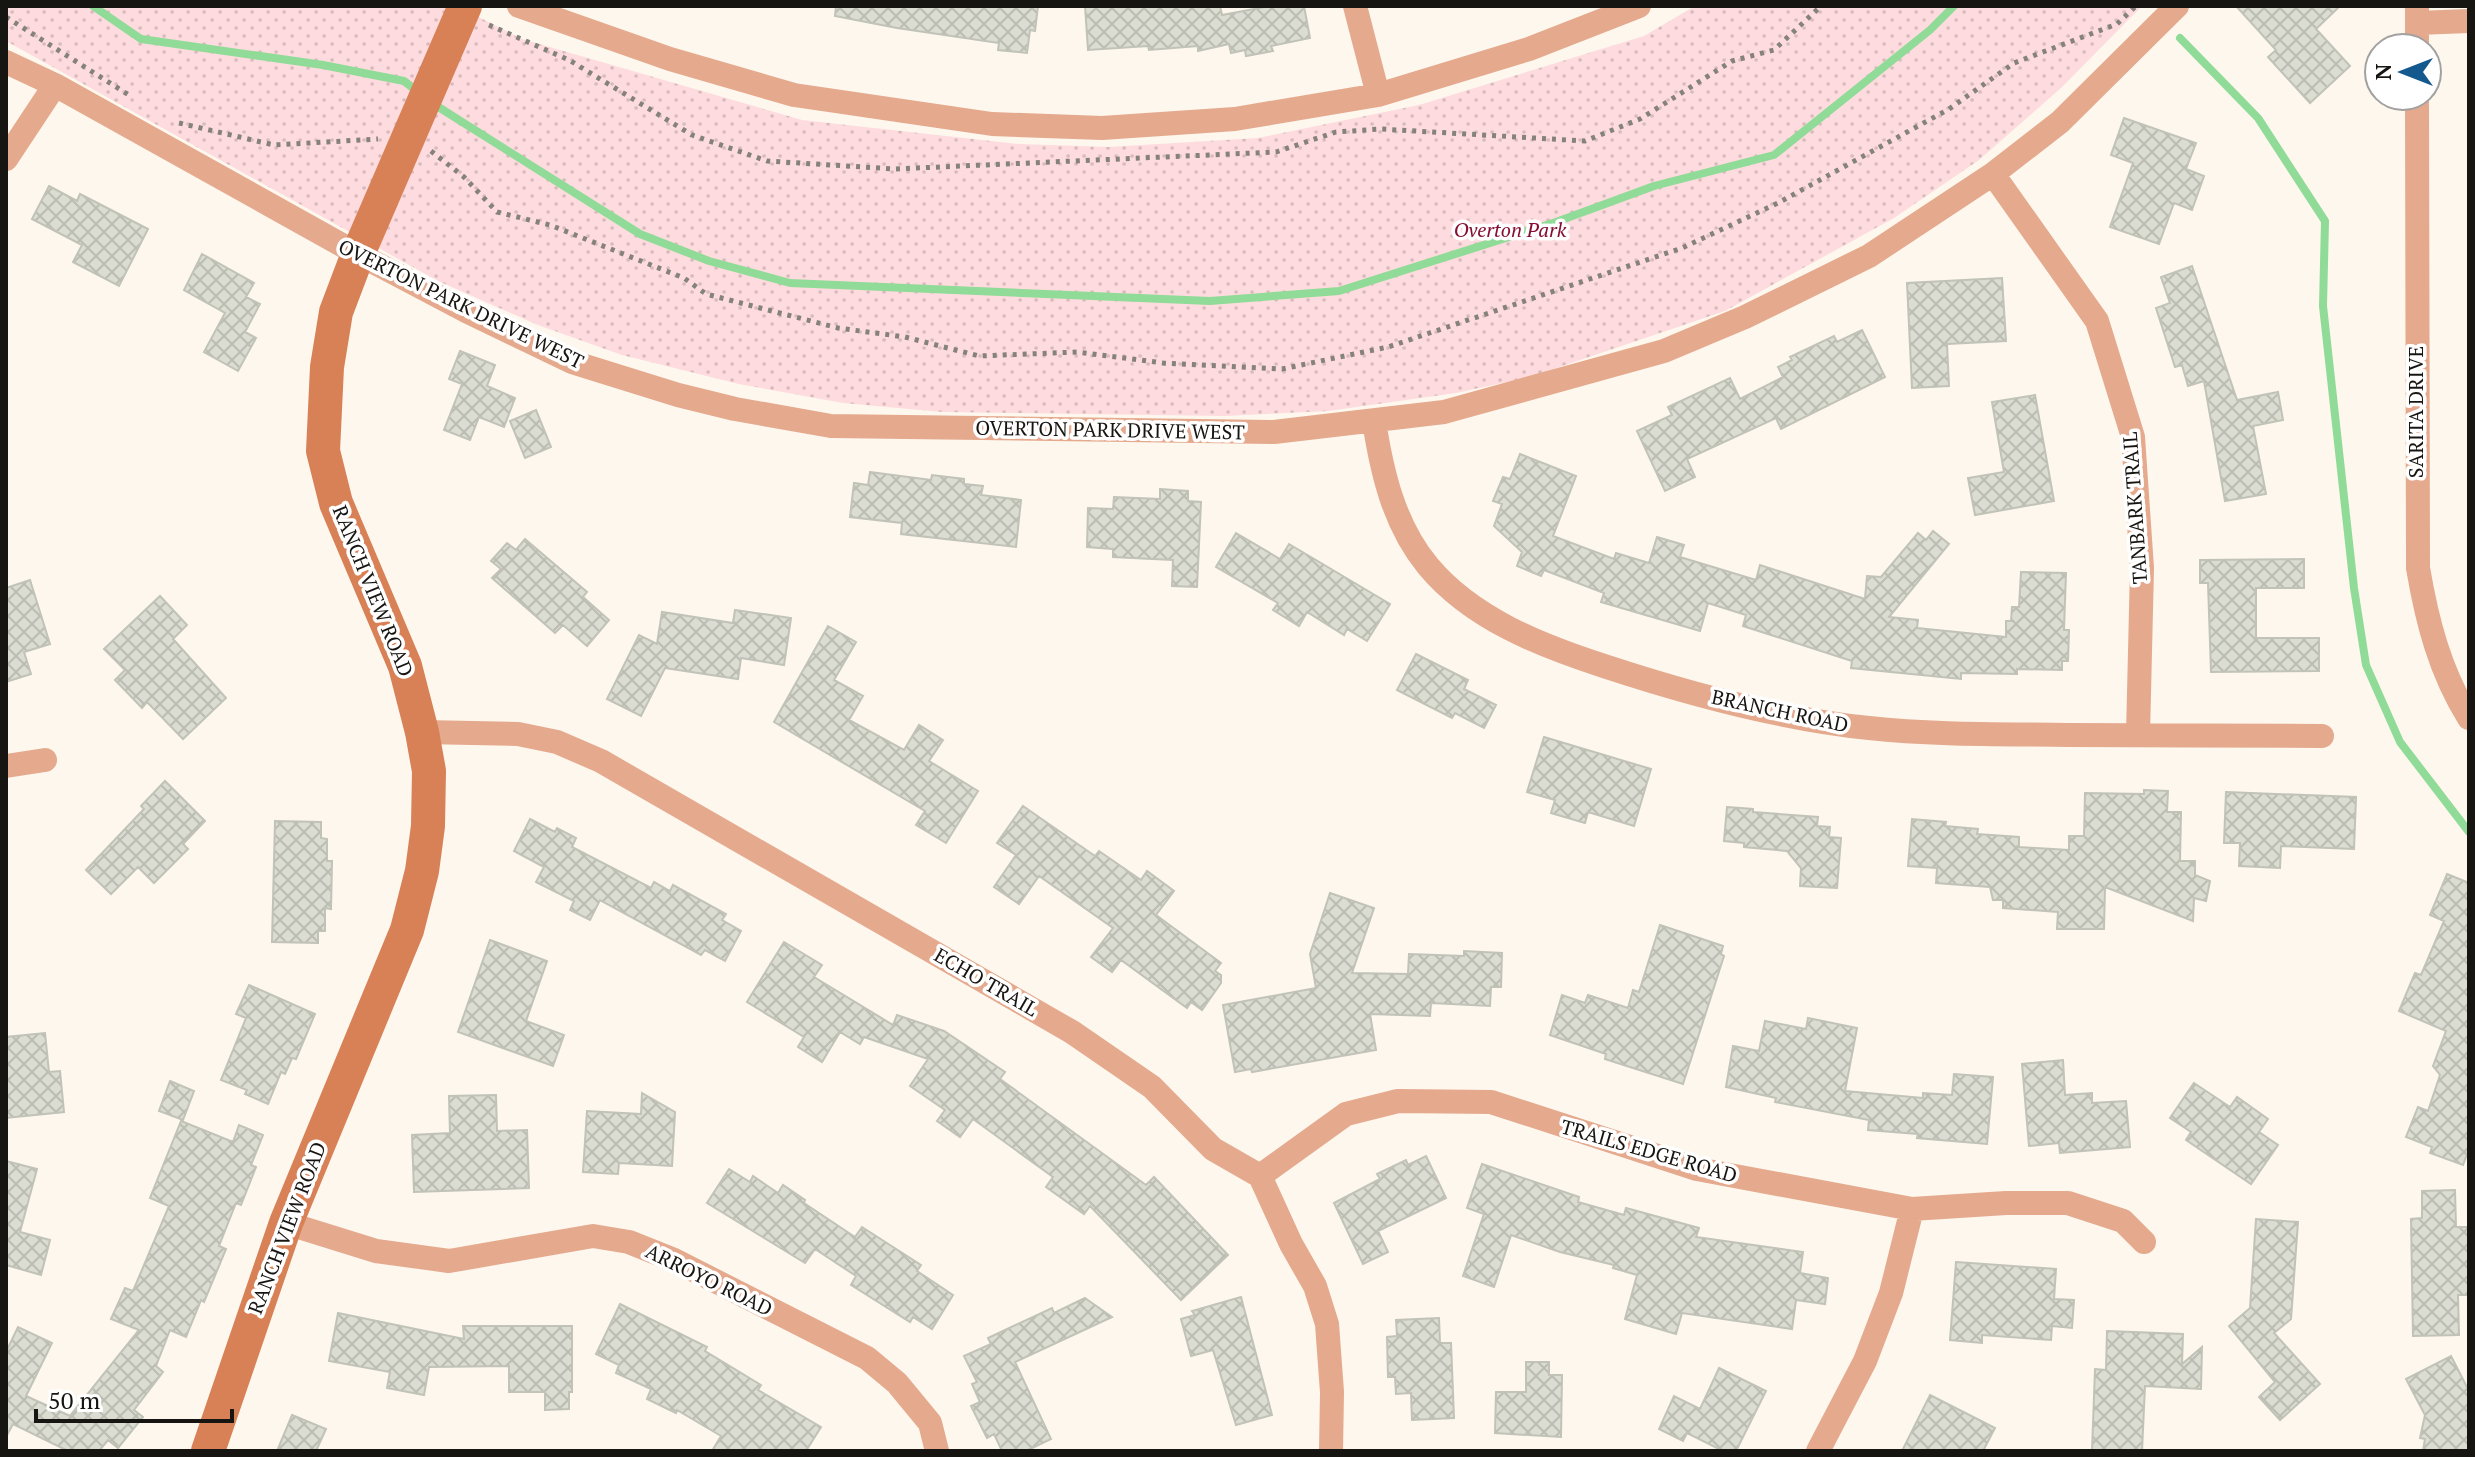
<svg xmlns="http://www.w3.org/2000/svg" width="2475" height="1457" font-family="'PT Serif',serif">
<style>
.grass{fill:url(#grass-dots)}
.lines{fill:none;stroke-linecap:round;stroke-linejoin:round}
.stream{stroke:#90db97;stroke-width:8}
.building{fill:url(#building-cross-hatch);stroke:#c1c2b8;stroke-width:2}
.path{stroke:#85817b;stroke-width:5;stroke-dasharray:4 6;stroke-linecap:butt}
.street{stroke:#e5a98d;stroke-width:24}
.secondary{stroke:#d88056;stroke-width:34}
.labels{text-anchor:middle;stroke-width:7;stroke-linejoin:round;paint-order:stroke}
.park-label{font-size:20px;font-style:italic;fill:#860f31;stroke:#fff}
.street-label{font-size:20px;fill:#171511;stroke:#fff}
</style>
<defs>
<pattern id="grass-dots" width="8" height="8" patternUnits="userSpaceOnUse" patternTransform="scale(2)"><rect width="8" height="8" fill="#fedbde"/><path d="M2 2h.1M6 6h.1" fill="none" stroke="#d9bbbd" stroke-width="1.8" stroke-linecap="round"/></pattern>
<pattern id="building-cross-hatch" width="8" height="8" patternUnits="userSpaceOnUse" patternTransform="scale(2)"><rect width="8" height="8" fill="#dbddd2"/><path d="M0 0l8 8M0 8l8-8" fill="none" stroke="#bbbdb3"/></pattern>
</defs>
<rect width="100%" height="100%" fill="#fdf7ee"/>
<!-- grass -->
<path class="grass" d="M6,6H457L522,39L802,120L1019,144L1109,147L1258,138L1419,105L1644,36L1695,6H2142L2061,88L1979,160L1894,218L1725,311L1530,377L1456,393L1328,411L1224,416L942,412L843,403L739,384L622,355L538,325L438,281L6,41Z"/>
<g class="lines">
<!-- stream -->
<path class="stream" d="M93,6L141,39L323,65L404,81L418,92
M2180,38L2258,118L2325,221L2323,306L2354,588L2366,665L2400,742L2469,832
M432,103L640,234L709,261L790,283L1210,301L1339,291L1556,222L1654,186L1774,155L1930,30L1954,6"/>
</g>
<!-- building -->
<path class="building" d="M836,6H1038L1035,31L1030,30L1027,53L998,50L999,43L897,28L835,16Z
M1085,6H1220L1222,15L1270,6H1304L1310,38L1271,46L1273,51L1246,56L1245,50L1231,53L1229,44L1198,51V46L1149,50L1148,46L1088,50Z
M2236,6H2340L2316,29L2350,66L2310,103L2268,57L2276,50Z
M2124,118L2196,143L2186,169L2204,176L2192,210L2174,203L2159,244L2110,227L2133,163L2111,155Z
M49,186L77,201L80,194L148,229L119,286L73,262L82,245L32,219Z
M202,254L254,283L246,297L260,304L245,332L256,338L238,371L204,352L225,313L184,290Z
M2192,266L2237,400L2278,392L2283,420L2253,426L2266,494L2225,501L2204,381L2188,386L2182,365L2175,367L2156,308L2170,303L2161,277Z
M2002,278L2006,341L1947,344L1949,386L1912,388L1907,283Z
M1862,330L1885,377L1781,429L1776,418L1687,459L1695,477L1665,491L1637,431L1672,415L1668,407L1730,378L1740,399L1783,377L1778,367L1792,360L1790,357L1834,336L1837,342Z
M460,351L495,365L487,386L515,398L504,427L479,417L470,440L444,430L462,384L449,379Z
M2035,395L2054,501L1975,515L1968,478L2004,472L1992,402Z
M536,410L551,447L525,458L510,421Z
M1520,454L1576,476L1553,536L1614,559L1616,553L1649,563L1657,537L1684,545L1680,557L1756,580L1760,565L1865,599L1867,576L1881,577L1918,533L1926,540L1933,531L1949,544L1889,617L1918,620L1917,628L2006,637V621H2011L2012,607H2019L2021,572L2066,573L2064,630H2069L2068,661H2062V670L2017,669V674L1961,673V679L1851,668L1852,661L1743,626L1746,615L1708,603L1700,631L1601,602L1604,593L1544,570L1541,576L1517,566L1522,552L1494,526L1502,504L1493,501L1503,477L1510,479Z
M870,472L931,480L932,475L964,479V484L983,486L981,495L1021,500L1016,547L901,534L902,523L850,517L854,483L868,485Z
M1160,489L1188,491V501L1201,502L1197,587L1172,586L1173,560L1113,557V549L1087,547L1088,508L1113,509L1114,497L1160,499Z
M1236,533L1280,559L1289,544L1390,604L1367,641L1347,629L1344,635L1307,612L1299,626L1273,610L1278,603L1216,567Z
M525,539L587,592L583,597L609,620L587,646L563,625L555,633L492,578L501,569L491,561L507,543L516,550Z
M2304,559V588H2256V638H2319V671L2211,672L2208,583H2200V560Z
M30,580L50,644L24,652L31,674L6,682V588Z
M160,596L187,625L173,639L226,698L183,739L147,702L142,708L115,680L125,670L104,649Z
M735,610L791,618L784,665L741,658L738,679L665,668L641,716L607,699L639,635L657,644L662,612L733,623Z
M828,626L856,642L834,680L863,696L849,720L904,750L919,725L943,740L929,761L978,791L946,843L916,825L925,811L774,722Z
M1416,654L1468,680L1464,689L1496,705L1484,728L1455,713L1452,718L1397,690Z
M1544,737L1651,769L1634,826L1588,812L1585,823L1551,813L1555,800L1527,792Z
M165,781L205,821L183,844L188,849L154,883L138,867L111,894L86,870L144,809L141,806Z
M2144,790L2168,791L2167,812H2181L2180,861H2195V875L2210,881L2206,901L2194,898L2193,921L2105,887L2104,929H2057L2058,912L2003,908V900H1993L1990,887L1936,883L1937,868L1908,866L1912,819L1946,822L1945,826L1978,829L1977,834L2019,837V847L2069,850V836H2084L2085,793L2144,794Z
M2226,792L2356,797L2354,849L2281,846L2280,868L2239,866L2240,843H2224Z
M1023,806L1095,856L1099,851L1141,880L1147,871L1174,891L1156,915L1221,963L1215,971L1221,975V983L1202,1010L1191,1002L1187,1008L1121,960L1112,972L1091,957L1113,928L1039,876L1019,904L994,887L1016,855L997,843Z
M1727,807L1753,809V812L1818,817L1817,826L1830,827L1829,837L1841,838L1837,888L1800,886L1801,868L1787,851L1744,847V843L1724,841Z
M530,819L555,832L557,828L576,838L572,847L651,888L654,882L670,891L673,885L726,914L722,920L741,931L725,961L705,950L701,955L600,900L590,920L570,910L574,901L536,882L544,867L514,851Z
M275,821L321,822V838L327,839V861H332L331,909L325,908V931H318V943L272,942Z
M2447,874L2469,883V1149L2463,1165L2430,1153L2432,1147L2406,1137L2418,1107L2428,1111L2440,1075L2433,1066L2446,1031L2399,1011L2415,973L2421,975L2444,921L2430,915Z
M1330,893L1374,908L1352,973L1408,974L1409,954L1464,956V951L1502,953L1501,987H1491L1490,1006L1431,1003L1430,1016L1370,1014L1376,1050L1252,1072L1251,1069L1235,1072L1223,1005L1316,988L1310,954Z
M1660,925L1723,946L1721,954L1724,956L1683,1084L1605,1059L1606,1054L1550,1035L1562,995L1585,1003L1588,995L1628,1008L1633,990L1639,992Z
M490,940L547,961L526,1021L564,1035L553,1066L458,1032Z
M784,942L822,965L814,977L893,1025L897,1015L944,1031L1005,1072L1000,1079L1146,1185L1154,1177L1228,1255L1181,1300L1090,1206L1084,1214L1046,1187L1053,1177L973,1119L960,1137L937,1121L945,1110L910,1086L928,1059L864,1037L860,1044L840,1032L822,1062L798,1047L804,1037L747,1002Z
M249,985L315,1014L296,1059L292,1058L285,1074L281,1072L268,1104L245,1094L247,1090L221,1080L246,1018L236,1014Z
M1808,1018L1857,1028L1845,1091L1923,1098V1093L1952,1095L1954,1074L1993,1077L1987,1144L1917,1138L1918,1134L1868,1130L1869,1120L1775,1102L1776,1098L1726,1087L1733,1046L1759,1051L1765,1021L1806,1029Z
M45,1033L49,1072L60,1071L64,1112L6,1118V1037Z
M2063,1060L2065,1095L2092,1093V1103L2126,1101L2130,1147L2060,1153L2059,1143L2029,1146L2022,1064Z
M170,1081L194,1091L183,1120L159,1111Z
M2194,1083L2230,1107L2237,1097L2268,1119L2259,1132L2278,1145L2251,1184L2186,1140L2191,1132L2170,1118Z
M642,1093L675,1112L672,1166L619,1163L618,1174L583,1172L587,1111L641,1114Z
M496,1095L497,1131L527,1130L529,1188L414,1192L412,1135L450,1133L449,1096Z
M181,1121L233,1142L239,1125L263,1135L251,1165L256,1167L241,1205L236,1203L219,1246L226,1249L204,1302L201,1300L186,1337L170,1330L156,1366L163,1372L134,1410L143,1417L118,1448L108,1440L99,1451H68L13,1424L6,1437V1352L18,1327L52,1343L26,1396L70,1416L139,1330L111,1319L125,1288L133,1291L169,1206L150,1198Z
M1426,1156L1446,1198L1378,1231L1388,1252L1363,1264L1334,1203L1380,1179L1377,1174L1406,1160L1408,1165Z
M6,1161L37,1169L20,1232L50,1240L41,1275L6,1265Z
M1482,1164L1579,1197L1578,1202L1624,1215L1626,1208L1699,1228L1696,1237L1803,1252L1800,1273L1828,1278L1825,1304L1796,1300L1792,1329L1682,1313L1676,1334L1625,1319L1637,1275L1613,1268L1614,1265L1560,1252L1511,1235L1494,1287L1463,1276L1484,1214L1467,1208Z
M729,1169L750,1182L753,1176L778,1193L783,1185L805,1200L804,1203L855,1237L862,1227L921,1265L917,1271L953,1295L932,1329L913,1317L910,1322L851,1285L856,1276L815,1249L805,1263L707,1203Z
M2455,1190L2456,1227H2469V1295H2458L2459,1335L2413,1336L2411,1219L2422,1218V1191Z
M2256,1219L2298,1222L2291,1319L2274,1333L2320,1384L2280,1420L2259,1397L2275,1382L2229,1326L2250,1308Z
M1956,1262L2056,1269L2054,1299L2074,1300L2072,1328L2052,1326L2051,1340L1982,1335V1343L1950,1340Z
M1241,1297L1272,1415L1236,1425L1213,1350L1191,1356L1181,1319L1195,1315L1192,1311Z
M1085,1298L1112,1317L1015,1362L1051,1439L1026,1451H1002L994,1434L987,1438L971,1406L980,1402L972,1384L977,1382L964,1356L991,1344L988,1338L1052,1308L1054,1313Z
M620,1304L707,1347L705,1351L761,1385L758,1390L821,1427L806,1451H712L721,1436L677,1410L676,1413L647,1399L651,1389L616,1373L619,1365L596,1354Z
M338,1313L464,1339L463,1326H572V1392H569V1409L545,1410V1392H509V1366L429,1367L424,1395L387,1388L390,1372L329,1361Z
M1439,1318L1440,1343H1451L1454,1418L1412,1420L1411,1393L1396,1394L1395,1377H1388L1387,1337L1397,1336L1396,1320Z
M2107,1331L2183,1334L2182,1364L2202,1347L2201,1389L2145,1386L2142,1451H2092L2095,1369L2106,1370Z
M2451,1356L2469,1391V1451H2423L2425,1439L2420,1438L2425,1415L2406,1379Z
M1526,1362H1549V1375H1562L1561,1437L1495,1433L1496,1392H1526Z
M1719,1368L1766,1391L1736,1451H1723L1687,1433L1683,1441L1659,1429L1674,1396L1700,1409Z
M1930,1395L1995,1428L1983,1451H1902Z
M292,1415L326,1429L316,1451H277Z"/>
<g class="lines">
<!-- path -->
<path class="path" d="M6,17L132,97
M489,25L569,60L692,135L767,161L894,169L1276,152L1336,132L1381,129L1585,141L1640,119L1732,61L1774,50L1821,6
M179,123L274,145L378,139
M431,151L464,177L497,212L550,225L684,278L706,294L838,328L905,337L979,356L1077,352L1163,363L1282,369L1388,347L1682,248L1778,203L1949,109L2014,63L2117,24L2136,6"/>
<!-- street -->
<path class="street" d="M519,6L670,59L794,95L992,124L1102,128L1235,119L1378,95L1529,49L1639,6
M1355,6L1378,95
M2417,6V48
M2417,23L2469,21
M6,62L55,85L358,254L466,311L572,362L678,395L735,409L831,426L1274,432L1444,412L1664,351L1745,317L1869,256L1993,174L2060,122L2177,6
M2417,96L2418,568C2427,621 2440,672 2469,718
M6,159L55,85
M1993,174L2097,321L2133,437L2142,568L2138,735
M1374,421C1382,473 1394,525 1428,566C1472,619 1542,646 1604,666C1689,694 1780,719 1869,728C1934,735 2002,734 2068,735C2153,735 2237,736 2322,736
M422,732L518,734L557,742L601,761L1072,1032L1152,1087L1213,1149L1260,1176L1291,1244L1315,1286L1327,1324L1332,1392L1331,1451
M6,766L45,760
M1260,1176L1346,1114L1398,1101L1491,1102L1697,1169L1912,1209L2006,1203H2068L2123,1221L2144,1242
M286,1223L376,1251L449,1261L593,1236L629,1242L674,1260L867,1358L897,1383L930,1423L937,1451
M1818,1451L1865,1361L1891,1293L1912,1209"/>
<!-- secondary -->
<path class="secondary" d="M208,1451L286,1223L407,930L422,871L428,826L429,771L422,732L405,666L336,503L323,451L327,367L336,312L358,254L465,6"/>
</g>
<g class="labels">
<!-- park labels -->
<g class="park-label">
<text x="1510" y="237">Overton Park</text>
</g>
<!-- street labels -->
<g class="street-label">
<text transform="translate(461 304) rotate(26)" y="7">OVERTON PARK DRIVE WEST</text>
<text transform="translate(2416 412) rotate(-90)" y="7">SARITA DRIVE</text>
<text transform="translate(1110 430) rotate(1)" y="7">OVERTON PARK DRIVE WEST</text>
<text transform="translate(2135 508) rotate(-94)" y="7">TANBARK TRAIL</text>
<text transform="translate(373 591) rotate(68)" y="7">RANCH VIEW ROAD</text>
<text transform="translate(1780 711) rotate(12)" y="7">BRANCH ROAD</text>
<text transform="translate(986 982) rotate(30)" y="7">ECHO TRAIL</text>
<text transform="translate(1649 1151) rotate(16)" y="7">TRAILS EDGE ROAD</text>
<text transform="translate(287 1228) rotate(-69)" y="7">RANCH VIEW ROAD</text>
<text transform="translate(709 1280) rotate(26)" y="7">ARROYO ROAD</text>
</g>
</g>
<!-- border -->
<rect width="2475" height="1457" fill="none" stroke="#171511" stroke-width="16"/>
<!-- north arrow -->
<g transform="translate(2403 72) rotate(270)"><circle r="38" fill="#ffffff" stroke="#a2a1a0" stroke-width="2"/>
<path d="M0-6L14 30L0 20L-14 30Z" fill="#13598d"/>
<text y="-12" font-size="22" font-weight="bold" text-anchor="middle" fill="#171511">N</text>
</g>
<!-- scale -->
<path d="M36 1409v12h196v-12" fill="none" stroke="#171511" stroke-width="4"/>
<text x="48" y="1409" font-size="24" fill="#171511" stroke="#ffffff" stroke-width="6" paint-order="stroke">50 m</text>
</svg>
